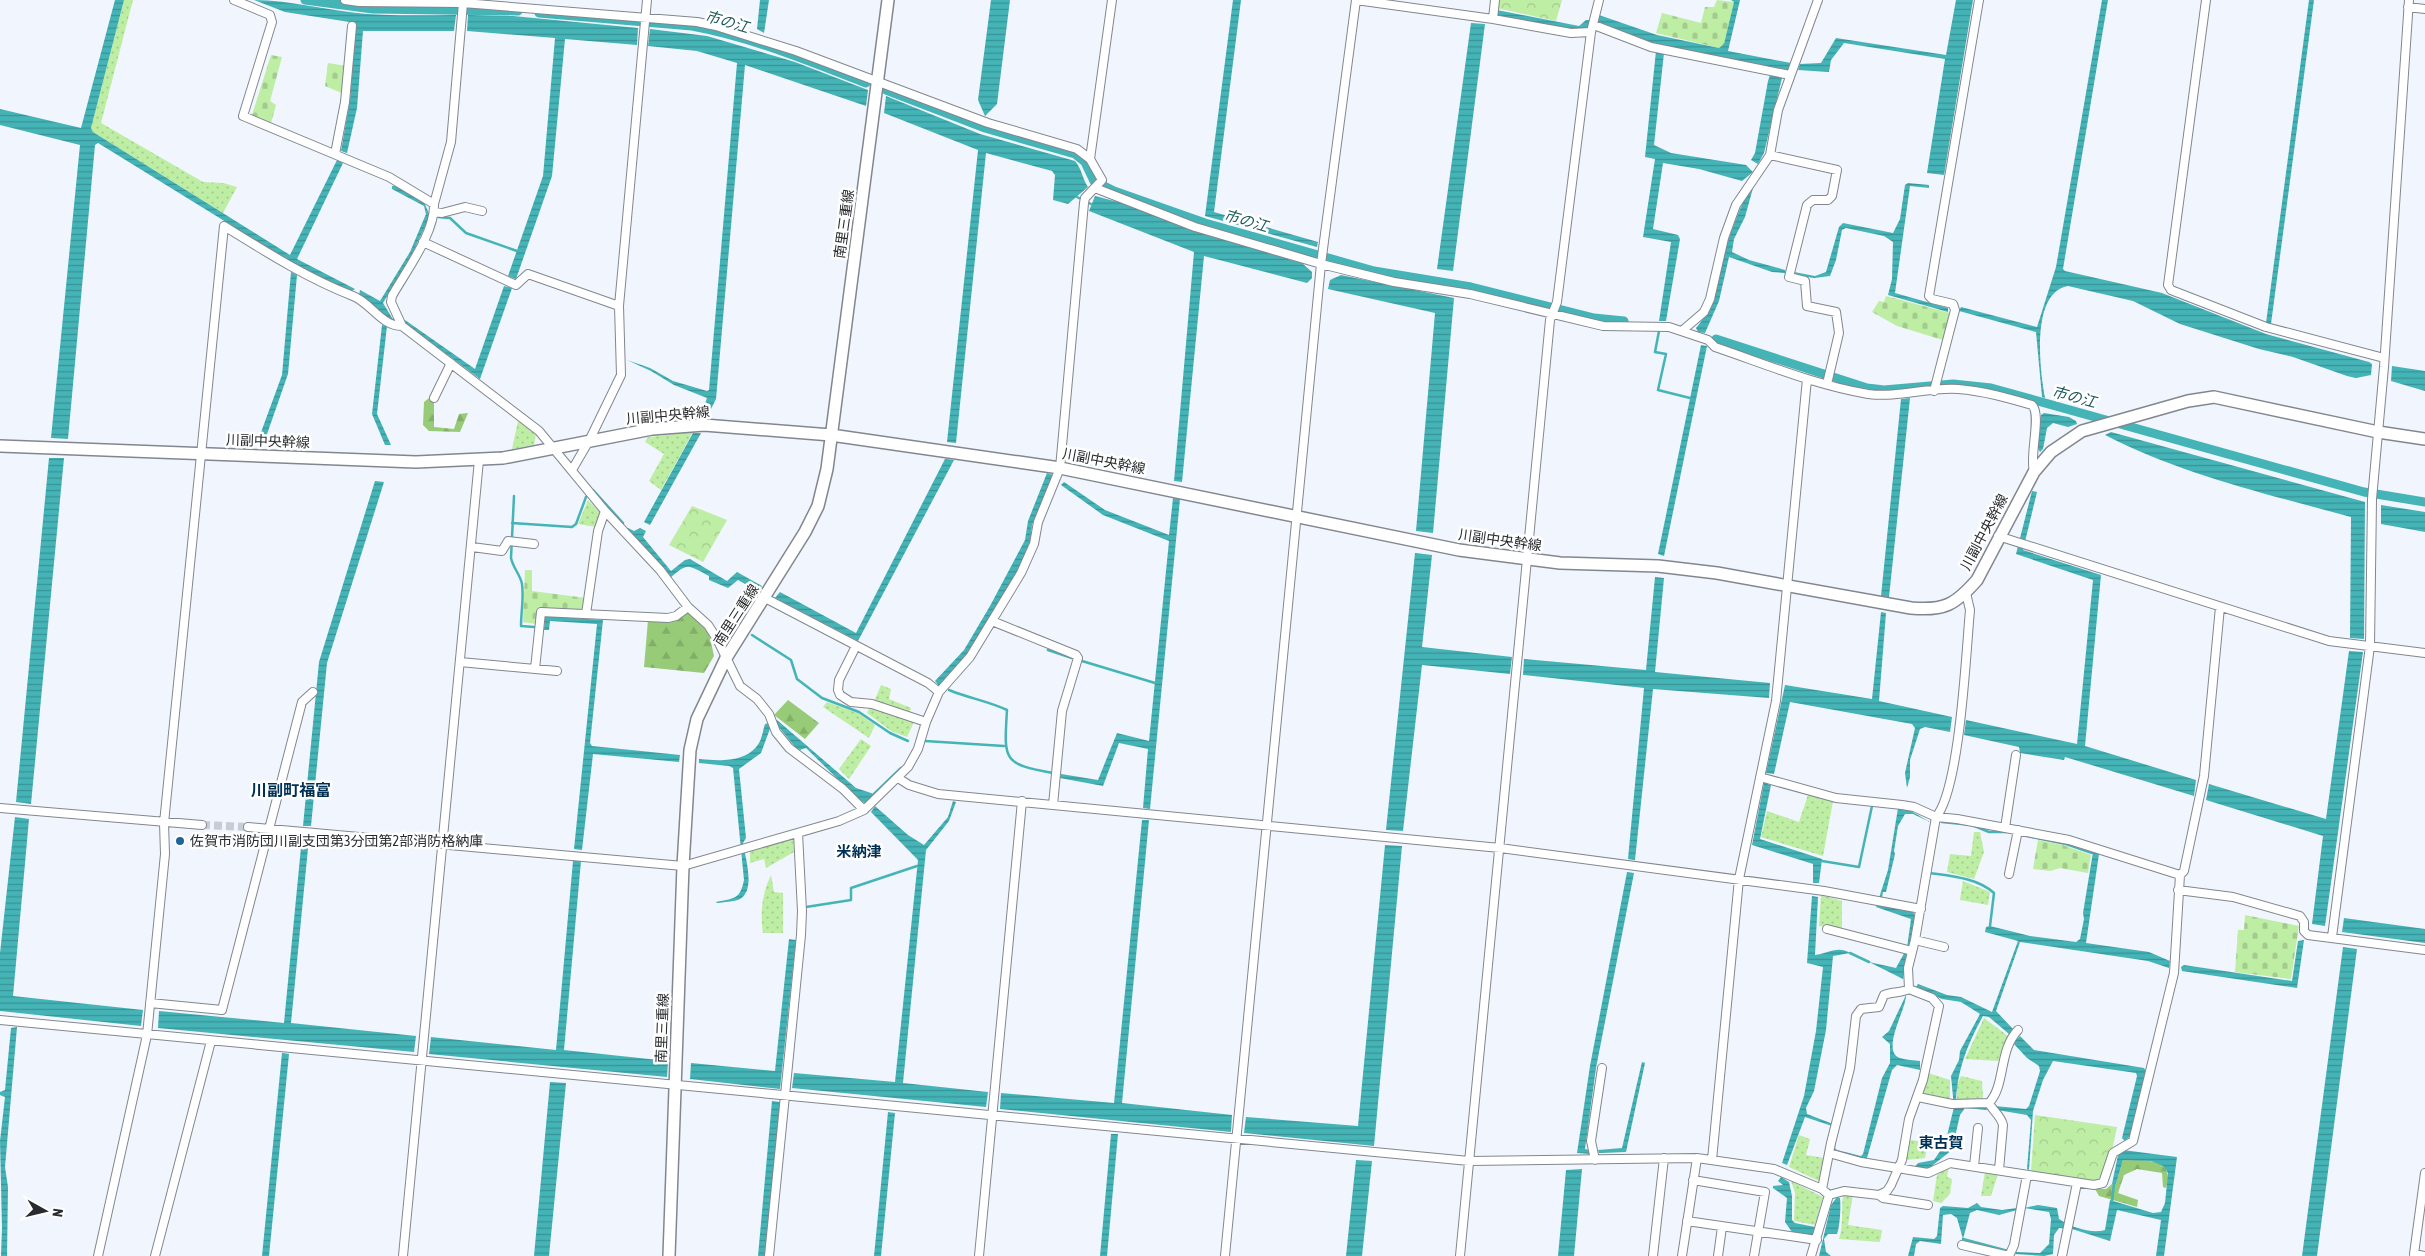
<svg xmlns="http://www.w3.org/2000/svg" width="2425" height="1256" font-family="'Asap Condensed','Noto Sans JP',sans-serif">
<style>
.grass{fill:url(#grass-dots)}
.forest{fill:url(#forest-firs)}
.cemetery{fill:url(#cemetery-stones)}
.park{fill:url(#park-crowns)}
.water{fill:url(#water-rules)}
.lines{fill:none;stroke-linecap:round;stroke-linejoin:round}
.stream{stroke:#44b4b7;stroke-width:2.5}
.canal{stroke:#44b4b7;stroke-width:9}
.street-tunnel{stroke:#c8cdd4;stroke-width:8;stroke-dasharray:8 4;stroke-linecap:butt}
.street-casing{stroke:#82878f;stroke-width:10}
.secondary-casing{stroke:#82878f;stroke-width:14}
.street{stroke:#fff;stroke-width:8}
.secondary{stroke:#fff;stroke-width:11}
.poi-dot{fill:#1f6498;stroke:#fff;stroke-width:2}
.labels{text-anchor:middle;stroke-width:5;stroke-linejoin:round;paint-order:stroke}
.street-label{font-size:14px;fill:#292b2e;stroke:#fff}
.poi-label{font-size:14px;fill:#292b2e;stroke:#fff;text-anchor:start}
.water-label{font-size:15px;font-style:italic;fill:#1b595b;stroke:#fff}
.neighbourhood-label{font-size:15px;font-weight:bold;fill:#003053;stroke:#fff}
.quarter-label{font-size:16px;font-weight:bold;fill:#003053;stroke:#fff}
</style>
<defs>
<pattern id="grass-dots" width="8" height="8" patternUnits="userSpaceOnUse" patternTransform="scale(1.25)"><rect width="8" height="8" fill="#beeda4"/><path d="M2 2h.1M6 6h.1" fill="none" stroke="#a3cb8e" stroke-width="1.8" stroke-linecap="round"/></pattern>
<pattern id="forest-firs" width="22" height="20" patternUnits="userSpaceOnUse" patternTransform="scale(1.25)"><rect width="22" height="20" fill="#97cb78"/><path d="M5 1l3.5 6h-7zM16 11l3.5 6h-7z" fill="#82ae68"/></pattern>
<pattern id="cemetery-stones" width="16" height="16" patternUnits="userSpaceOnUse" patternTransform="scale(1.25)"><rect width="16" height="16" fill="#beeda4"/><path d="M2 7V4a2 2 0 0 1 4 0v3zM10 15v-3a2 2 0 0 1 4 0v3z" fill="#a3cb8e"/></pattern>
<pattern id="park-crowns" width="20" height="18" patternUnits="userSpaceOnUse" patternTransform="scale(1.25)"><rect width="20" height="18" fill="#beeda4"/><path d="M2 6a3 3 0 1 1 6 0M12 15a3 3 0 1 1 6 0" fill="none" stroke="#a3cb8e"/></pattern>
<pattern id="water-rules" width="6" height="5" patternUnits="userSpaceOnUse" patternTransform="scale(1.25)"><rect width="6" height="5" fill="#44b4b7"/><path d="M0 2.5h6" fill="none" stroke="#399395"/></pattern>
</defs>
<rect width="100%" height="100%" fill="#f0f5fe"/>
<!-- grass -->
<path class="grass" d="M124,0H133L101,123L203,182L223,183L237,187L223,213L93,132L91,128Z
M518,421L536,434L534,445L512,449Z
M693,432L661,490L649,481L664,454L645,442L648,437Z
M588,500L600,512L596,527L578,524Z
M881,685L891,689L889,699L911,708L909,714L874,702Z
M827,702L858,713L875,725L869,738L823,707Z
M870,707L914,722L907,737L891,731L867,713Z
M861,739L871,746L849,779L839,769Z
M1809,792L1833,801L1823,856L1761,837L1767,811L1799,822Z
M1974,832H1980L1984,852L1974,879L1947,872L1950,854L1971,856Z
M793,839L794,852L766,868L764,859L750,863V851Z
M771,875L774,892L783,893V933H763C760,913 762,893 771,875Z
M1963,881L1990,892L1988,905L1960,900Z
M1821,895L1842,901V928L1819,926Z
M1984,1018L2008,1036L1998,1061L1965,1059Z
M1928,1073L1950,1080V1101L1923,1095Z
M1961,1076L1982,1081L1983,1098L1957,1100V1085Z
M1799,1135L1810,1139L1806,1155L1824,1158L1819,1181L1789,1167Z
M1909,1140L1928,1142L1925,1158L1906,1160Z
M1949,1166L1947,1177L1952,1179L1950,1194L1941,1203L1933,1201L1937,1175Z
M1985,1172L1998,1174L1991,1196H1981Z
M1791,1181L1823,1197L1815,1225L1794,1221L1795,1193Z
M1843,1194H1853L1848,1225L1882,1230L1880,1242L1839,1239C1844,1224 1841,1210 1843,1194Z"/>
<!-- forest -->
<path class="forest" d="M434,394V427L454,429L459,414L468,413L460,432L429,431L423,425L424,402Z
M688,612L709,633L714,656L704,673L644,667L648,620L674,621Z
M788,700L819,723L805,739L774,715Z
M2127,1159C2138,1160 2163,1159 2167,1172C2169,1177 2167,1184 2166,1188L2163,1187L2162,1173L2137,1169L2124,1175L2118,1193L2138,1200L2137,1207L2099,1196L2095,1189H2106L2112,1184H2116L2123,1160Z"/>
<!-- cemetery -->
<path class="cemetery" d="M1717,0L1734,2L1724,45L1719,48L1656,33L1662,13L1701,23L1705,7H1714Z
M271,55L282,57L270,101L276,105L271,123L252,115Z
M328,63L346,66L344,94L325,86Z
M1886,296L1950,313L1943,340L1897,326L1872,312L1879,301L1884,302Z
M525,570H532V591L586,598L585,608L570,611L538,608L536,624L523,622Z
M2038,840L2063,845L2091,855L2088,873L2060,868L2050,871L2033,869Z
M2245,915L2299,926L2291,979L2235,972L2238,930H2244Z"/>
<!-- park -->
<path class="park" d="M1497,0H1562L1556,21L1496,8Z
M692,506L727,520L703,562L669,545Z
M2035,1115L2117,1127L2113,1146L2102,1177L2091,1182L2031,1171Z"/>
<!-- water -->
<path class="water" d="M115,0H124L91,128L93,132L290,255L337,160L343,163L297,259L355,289L350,292L294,264L98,143L95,145L68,439L51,438L80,145L0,125V109L81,128Z
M254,0C291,0 329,11 367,14C396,16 427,15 456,15L454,31H363L357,108L347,153L341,151L350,100L356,23L285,12Z
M760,0H769L764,33L757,29Z
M991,0H1010L997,104L985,116L978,100Z
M1233,0H1241L1214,212L1318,242L1317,247L1205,216Z
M1731,0H1740L1728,51L1791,63L1790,68L1786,71L1652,43L1599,22V15L1657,35L1719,48L1724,44L1734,2Z
M1956,0H1973L1944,175L1927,173L1945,59L1844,43L1831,60L1829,72L1798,70L1800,64L1821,63L1836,38L1946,55Z
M2102,0H2108L2063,269L2065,271L2162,293L2266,334L2369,362L2372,364L2371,375L2356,378L2347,376L2293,357L2259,349L2180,324L2133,301L2068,286C2030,292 2040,372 2045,398L2042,397L2036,332L1959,311L1961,307L2037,327L2056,267Z
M2309,0H2314L2271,324L2266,323Z
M1497,10L1579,26L1586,20H1592L1588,27L1580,31L1498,16Z
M468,15L513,16L638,28L637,45L565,39L552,176L516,279L508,276L543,176L555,38L467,31Z
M1471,23L1485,24L1453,271L1437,269Z
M650,29L707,36L795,62L868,90L866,106L745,65L716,399L706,419L700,418L707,398L674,385L651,371L627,360L650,368L673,381L707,391L709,390L737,63L697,51L648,46Z
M1656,51L1664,53L1654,145L1671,153L1746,165L1753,172L1742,181L1699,169L1663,163L1653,229L1678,235L1680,239L1666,321H1659L1671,242L1643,237L1655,159L1645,157Z
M1770,75L1782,78L1764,153L1758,164L1751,160L1755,153L1768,81Z
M886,96L980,134L1075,161C1082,169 1082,178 1088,187L1068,204L1053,200L1055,175L1052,171L986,153L956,443L947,442L978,150L884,113Z
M1908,183L1929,185V188L1910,186L1895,293L1948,308V312L1888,295L1892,279L1893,242L1884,236L1846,228L1842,230L1836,260L1830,276L1814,278L1794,275V272L1815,276L1826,272L1839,227L1843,223L1893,233L1900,219L1905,185Z
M392,186H395L424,202L430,216L412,254L383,303L394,321L393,322L359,295L360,290L380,301L410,252L426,214L424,206L392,189Z
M1750,188H1753L1745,217L1734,239L1732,252L1749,260L1785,270V273L1772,272L1729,257L1719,301L1705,333L1698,332L1696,328C1721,300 1718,271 1729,238C1735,221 1742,203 1750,188Z
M1095,196L1122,203L1208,234L1291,260L1302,263L1312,272V278L1307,283L1204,256L1182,482L1174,481L1194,252L1089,211Z
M291,272L297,275L288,374L266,437L260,435L282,375Z
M1341,275L1454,298L1433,533L1416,531L1435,313L1328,289L1330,280Z
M504,286L512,288L480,379L406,324L405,320L475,369Z
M382,325L387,326L377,414L391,445H385L372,414Z
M1701,345L1707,346L1664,556L1658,554Z
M2392,366L2425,371V391L2391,381Z
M1910,398L1889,597L1881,596L1901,399Z
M2044,413L2069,417L2076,421L2077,424L2068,427L2053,423L2047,428L2043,449L2040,452L2037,447L2041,415Z
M2111,432L2365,502L2364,639L2350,638L2351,517C2267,494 2183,475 2105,435Z
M693,433H701L650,525L644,522Z
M49,458H64L31,804L16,802Z
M945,459L954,460L858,641L775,598L780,592L856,633Z
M1047,473L1053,475L1032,525L1030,544L1019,568L967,655L939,686L935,681L964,650L990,606L1025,540L1028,521Z
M375,481L384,482L327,663L311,826H303L319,662Z
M1064,482L1105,510L1169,535L1173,498L1180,499L1150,809L1143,808L1148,749L1119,743L1103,786L1060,778L1061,774L1098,780L1117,733L1149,741L1169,541L1103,515L1061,485Z
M2032,491L2037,492L2023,550L2101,575L2085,746L2196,780L2194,796L2065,757L2064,760L2020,753L2019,747L1964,735L1966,720L2077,744L2093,580L2016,554Z
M2381,505L2425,512V532L2381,524Z
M628,528L634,531L640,528L646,531L643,537L671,571L685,560L690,559L727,581L737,572L762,586L759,592L738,580L728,588L709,580V576C687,565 689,562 670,578L627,529Z
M1415,553L1432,555L1422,647L1512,657L1510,674L1422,665L1403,831L1386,830Z
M1655,577L1664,578L1655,672L1770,683L1769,698L1653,689L1635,860L1628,859L1644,688L1523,675L1524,659L1646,670Z
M1881,612L1886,613L1879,701L1952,717L1950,732L1925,727L1920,729L1910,760V777L1907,788L1905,773L1915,728L1912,724L1790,702L1774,774L1766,773L1785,685L1872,699Z
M545,616L603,620L590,743L592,746L680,755L679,762L593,754L582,850L574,849L597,624L550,621L549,630H544Z
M2349,651L2363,652L2325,926L2312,924L2323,836L2206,800L2209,784L2326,819Z
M777,720L856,788L874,794V795L865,803L858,799L806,748L800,750L795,747L774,721Z
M769,723L771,726L761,753L739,769L746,838L743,843C745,857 756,890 740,899C734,902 723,902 717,903L716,902C734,898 740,900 744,880L733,768L729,766L699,763V759C719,761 747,763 759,743C762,738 763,730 765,724Z
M1764,783L1771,785L1760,839L1822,859L1819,883H1813V864L1752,845Z
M953,801L956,802L949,821L926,850L903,1083L988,1092L986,1107L792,1088L794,1073L895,1082L918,860L871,812L875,806L908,835L924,845L948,817Z
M1898,808L1911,811L1930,822L1913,814H1905L1898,826L1894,851L1895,854L1886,892H1883L1882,898H1879L1888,870Z
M15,817L29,819L13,996L143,1010L141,1026L0,1011V953Z
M1142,820H1149L1122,1103L1232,1115L1231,1132L1000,1109L1001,1093L1114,1103Z
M302,837L309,838L291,1023L416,1036L414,1052L158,1028L159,1011L284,1023Z
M1385,845L1402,846L1374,1146L1244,1133L1246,1117L1358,1126Z
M2093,852L2099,854L2086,943L2149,952L2170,961L2169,968L2148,961L2020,942L1996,1011L2013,1029L2009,1034L1989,1017L1983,1016C1967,1045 1956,1073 1956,1106L1968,1105L1986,1107L1987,1110L1965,1108L1960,1115L1952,1150L1928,1169L1914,1168L1918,1163L1934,1160L1945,1144L1954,1107L1951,1076L1959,1060L1960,1051L1980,1014L1961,1002L1942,999L1916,987L1918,984L1947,995L1961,997L1992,1012L2018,941L1985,932L1986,927L1990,926L2030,936L2076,942L2080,939L2084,919L2083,913Z
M573,861H581L564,1050L668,1061L667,1077L429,1054L431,1037L556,1050Z
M1627,872L1634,873L1596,1068L1585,1149L1590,1150V1154L1577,1153L1590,1066Z
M1812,896L1818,897L1815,955C1826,954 1838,945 1850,953L1833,956L1826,1030L1814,1091L1806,1108L1807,1114L1833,1124L1832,1126L1805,1117L1787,1165L1782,1163L1804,1096L1816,1031L1823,967L1807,963Z
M1877,905L1913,912L1915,916L1903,979L1869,962L1896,968L1907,948L1911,919L1876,907Z
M2344,918L2425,929V943L2342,932Z
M789,939L796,940L780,1089L690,1079L691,1063L775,1071Z
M2304,940L2297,988L2182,971L2181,967L2184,965L2292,981L2298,941Z
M2343,947L2357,949L2317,1256H2302Z
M1906,995C1907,1008 1880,1051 1900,1058C1906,1060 1914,1060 1920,1061V1070L1897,1065L1892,1070L1867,1158L1864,1159L1835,1152L1832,1148L1837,1133L1835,1148L1837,1150L1861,1156L1863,1154L1882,1078L1890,1063V1044L1882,1037L1889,1031Z
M17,1027L5,1167L8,1187L7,1256H1L2,1228L0,1141L5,1097L0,1095V1092L5,1090L11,1028Z
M2020,1036L2034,1050L2144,1068L2146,1071L2131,1135L2125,1141L2122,1138L2137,1076L2136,1073L2053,1061L2043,1080L2033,1111L2029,1170L2027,1169L2031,1120L2027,1115L1997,1110L1995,1106L2026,1109L2029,1106L2040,1071L2039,1066L2027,1058L2013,1043Z
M282,1053L289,1054L269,1256H262Z
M1642,1062L1645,1063L1626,1152L1599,1153L1598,1150L1622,1148Z
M550,1082L566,1083L549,1256H534Z
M772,1101L780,1102L765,1256H758Z
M888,1112L895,1113L881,1256H874Z
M1111,1134H1118L1107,1256H1100Z
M2123,1150L2177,1157L2164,1256H2156L2161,1220L2117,1210L2110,1241L2072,1229L2059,1228L2054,1235L2053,1254L2044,1256L2015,1254L2016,1252L2040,1253L2049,1244L2051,1219L2049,1212L2024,1208L2038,1205L2057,1208L2059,1219C2070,1227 2092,1234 2105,1230L2110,1200L2153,1213L2161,1212L2165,1203L2168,1173L2163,1166L2151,1161L2123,1160L2116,1184H2112L2118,1155Z
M1356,1160L1372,1161L1362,1256H1346Z
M1582,1169L1574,1256H1558L1566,1170Z
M1781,1177L1789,1182L1792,1196V1220L1795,1223L1815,1227L1813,1235L1792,1232L1785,1222L1787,1198L1773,1188V1186L1783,1185L1778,1181Z
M1837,1197L1840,1198C1841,1206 1840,1226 1837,1234H1828L1824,1239L1826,1252L1831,1256H1819L1831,1205Z
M1977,1203L1981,1207L2002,1210L2017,1208V1210L1999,1215L1977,1210L1970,1213L1963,1239L1957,1218L1951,1214L1943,1215L1941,1244L1920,1241L1916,1244L1914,1256H1908L1913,1237L1934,1239L1937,1236L1940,1208L1943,1206L1968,1208Z"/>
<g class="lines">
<!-- stream -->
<path class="stream" d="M1077,197L1091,204
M438,217L450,218L466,233L517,251
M1659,331L1655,352L1666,354L1658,390L1690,398
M593,490L623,523
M514,496L511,558C513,568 520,574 522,584C524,598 521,612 521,626L534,627
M512,523L572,527L576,524L586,497
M726,619L738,627
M752,635L791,660L797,679L822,698L859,712L890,733L908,741
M1048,650L1072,658
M1082,661L1155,683
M949,690C968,698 988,701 1007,710C1004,760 1002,764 1053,773
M925,741L1004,746
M874,794L901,768
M1942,822L1972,825L1989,832H2006
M2022,835L2066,844L2092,853
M1822,861L1859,867L1872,806
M1930,873C1951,876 1978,878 1994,893L1990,926
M806,907L851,900V888L917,866
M1850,953L1869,962
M2112,1201L2114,1184
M1963,1239L2008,1251"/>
<!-- canal -->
<path class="canal" d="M305,0L373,9L518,11
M539,13L692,26C752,37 809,61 866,83
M886,90L985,128L1075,154L1085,162L1094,181L1114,191L1205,223L1374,271L1471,287L1594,318L1624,321
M1716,339L1867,388L1884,390L1953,384L1991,388L2364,492L2425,502"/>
<!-- street-tunnel -->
<path class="street-tunnel" d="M202,825L248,827"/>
<!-- street casing -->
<g class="street-casing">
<path id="street" d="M234,0L270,15L272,22L243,116L389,177L434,204
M1356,0L1493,19L1571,33L1591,32
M2206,0L2168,285L2171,290L2266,327L2384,358
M463,3L451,142L434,204C435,233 406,271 392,296L391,302L402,326L539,431L605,511L660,570L688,607L708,625L717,639L740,686L757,699L769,714L776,732L789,748L843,789L864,810
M2408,7L2425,9
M1493,19L1495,0
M1594,25L1651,47L1790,75
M335,154L345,102L352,26
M1770,155L1837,170L1832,196L1828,200H1813L1807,205L1789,277L1805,281L1807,306L1836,312L1839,333L1827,384
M1090,159L1112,0
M1095,188L1195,227L1321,264L1394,282L1470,294L1603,326L1669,327L1708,340L1715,347C1765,364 1815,385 1868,394C1898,398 1928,387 1958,389C1984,391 2008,398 2032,405C2042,415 2029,455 2034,472
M434,212L442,213L465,207L482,211
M423,242L516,285L528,274L619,306
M1683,330L1704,312L1710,299L1724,238L1736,205L1770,155L1778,110L1818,0
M1934,391L1955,310L1953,304L1932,299L1929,296L1979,0
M434,398L451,363
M572,470L590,439L621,375L619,306L647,0
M1998,536L2329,641L2425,653
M472,547L502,551L508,541L534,544
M765,598L928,683L939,692
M586,614L598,531L605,511
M992,621L1076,655L1078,658L1062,711L1053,805
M856,646L839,680L838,690L840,695L851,702L872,704L926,722
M460,662L557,671
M535,669L541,612L668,618L676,616L688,607
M1760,777L1836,798L1902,805L1914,807L1936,817L1957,819L2069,840L2180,875
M898,778L909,785L938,794L1500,848L1824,891L1921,909
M0,808L202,825
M248,827L683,866L839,821L864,810L908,767L918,749L926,722L939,692L970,657L1021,573L1034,544L1038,522L1060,468L1084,203L1085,198L1102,180L1090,159L1077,149L988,123L796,51L716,26L697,22L463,3L359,2L345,0
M2005,828L2016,755
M2009,874L2018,830
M2178,890L2233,897L2300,916L2304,922V931L2308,935L2425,950
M1827,929L1912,951
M2332,937L2370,646L2372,499L2384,367L2409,0
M1915,940L1944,947
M1909,989L1908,968L1915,940L1936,817C1960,789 1966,652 1970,610L1966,593
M150,1003L222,1010L302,702L313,692
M0,1020L1469,1161L1697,1158L1774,1169L1822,1189L1829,1195L1844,1191L1879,1195L1887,1191L1891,1185L1902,1160L1909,1119L1923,1080L1939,1006L1932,998L1909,989C1901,993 1892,992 1884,995L1879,1007L1861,1009L1856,1016L1850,1068L1831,1143L1822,1189
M1918,1097L1952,1104L1989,1103
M1829,1153L1861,1162L1928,1173L1950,1163L2094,1185L2103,1183L2113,1153L2133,1141L2174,973L2180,875L2184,871L2204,776L2220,607
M1595,1160L1591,1141L1602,1068
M1712,1160L1739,879L1776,701L1807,379
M1974,1166L1978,1128
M1999,1170L2003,1125C2001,1116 1993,1111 1989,1103C2006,1085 1998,1051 2018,1030
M2425,1173L2414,1254L2425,1256
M1693,1180L1765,1192L1754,1256
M1879,1195L1883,1198L1928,1205
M1687,1221L1817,1240
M1962,1245L2009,1256
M98,1256L147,1035L165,854L164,823L224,226C266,252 307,278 353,296C371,303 381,326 402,326
M155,1256L211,1041
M403,1256L479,460
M769,1256L801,935L802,911L798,833
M979,1256L1022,801
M1225,1256L1321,264L1356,0
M1460,1256L1550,320L1557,302L1591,32L1599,0
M1653,1256L1664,1158
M1682,1256L1697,1158
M1718,1256L1722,1227
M1811,1256L1829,1195
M2009,1256L2014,1245L2027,1175
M2062,1256L2077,1183"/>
</g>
<!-- secondary casing -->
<g class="secondary-casing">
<path id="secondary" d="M0,446L416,462L503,458L652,429L704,425L831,435L1060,468L1459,550L1560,563L1658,566L1717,573L1911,608C1944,611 1955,605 1977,580L2034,472L2051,452L2082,431L2188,401L2214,397L2378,432L2425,439
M669,1256L683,866L690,750L697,719L726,658L805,532L818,506L827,469L888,0"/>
</g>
<!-- street -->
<use href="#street" class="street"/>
<!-- secondary -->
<use href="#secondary" class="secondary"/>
</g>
<!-- markers -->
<circle class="poi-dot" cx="180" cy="841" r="5"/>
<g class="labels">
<!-- street labels -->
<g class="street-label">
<text transform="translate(844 224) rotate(-82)" y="5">南里三重線</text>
<text transform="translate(668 415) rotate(-5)" y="5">川副中央幹線</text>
<text transform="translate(268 441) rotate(2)" y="5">川副中央幹線</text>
<text transform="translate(1104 461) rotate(11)" y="5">川副中央幹線</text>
<text transform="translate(1984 532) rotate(-62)" y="5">川副中央幹線</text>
<text transform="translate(1500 540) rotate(8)" y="5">川副中央幹線</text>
<text transform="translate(736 615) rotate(-57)" y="5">南里三重線</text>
<text transform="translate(662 1028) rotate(-88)" y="5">南里三重線</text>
</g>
<!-- poi labels -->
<g class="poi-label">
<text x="190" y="846">佐賀市消防団川副支団第3分団第2部消防格納庫</text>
</g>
<!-- water labels -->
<g class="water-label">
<text transform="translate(727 22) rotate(16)" y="5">市の江</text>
<text transform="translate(1246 221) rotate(16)" y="5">市の江</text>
<text transform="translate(2074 397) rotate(15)" y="5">市の江</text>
</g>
<!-- neighbourhood labels -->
<g class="neighbourhood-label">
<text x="859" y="857">米納津</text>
<text x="1941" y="1148">東古賀</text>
</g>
<!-- quarter labels -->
<g class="quarter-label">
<text x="291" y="796">川副町福富</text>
</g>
</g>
<!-- north arrow -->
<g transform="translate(45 1211) rotate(98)" stroke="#ffffff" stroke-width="4" paint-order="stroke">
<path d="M0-4L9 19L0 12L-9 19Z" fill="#292b2e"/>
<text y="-8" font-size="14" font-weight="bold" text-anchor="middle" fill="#292b2e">N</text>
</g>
</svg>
